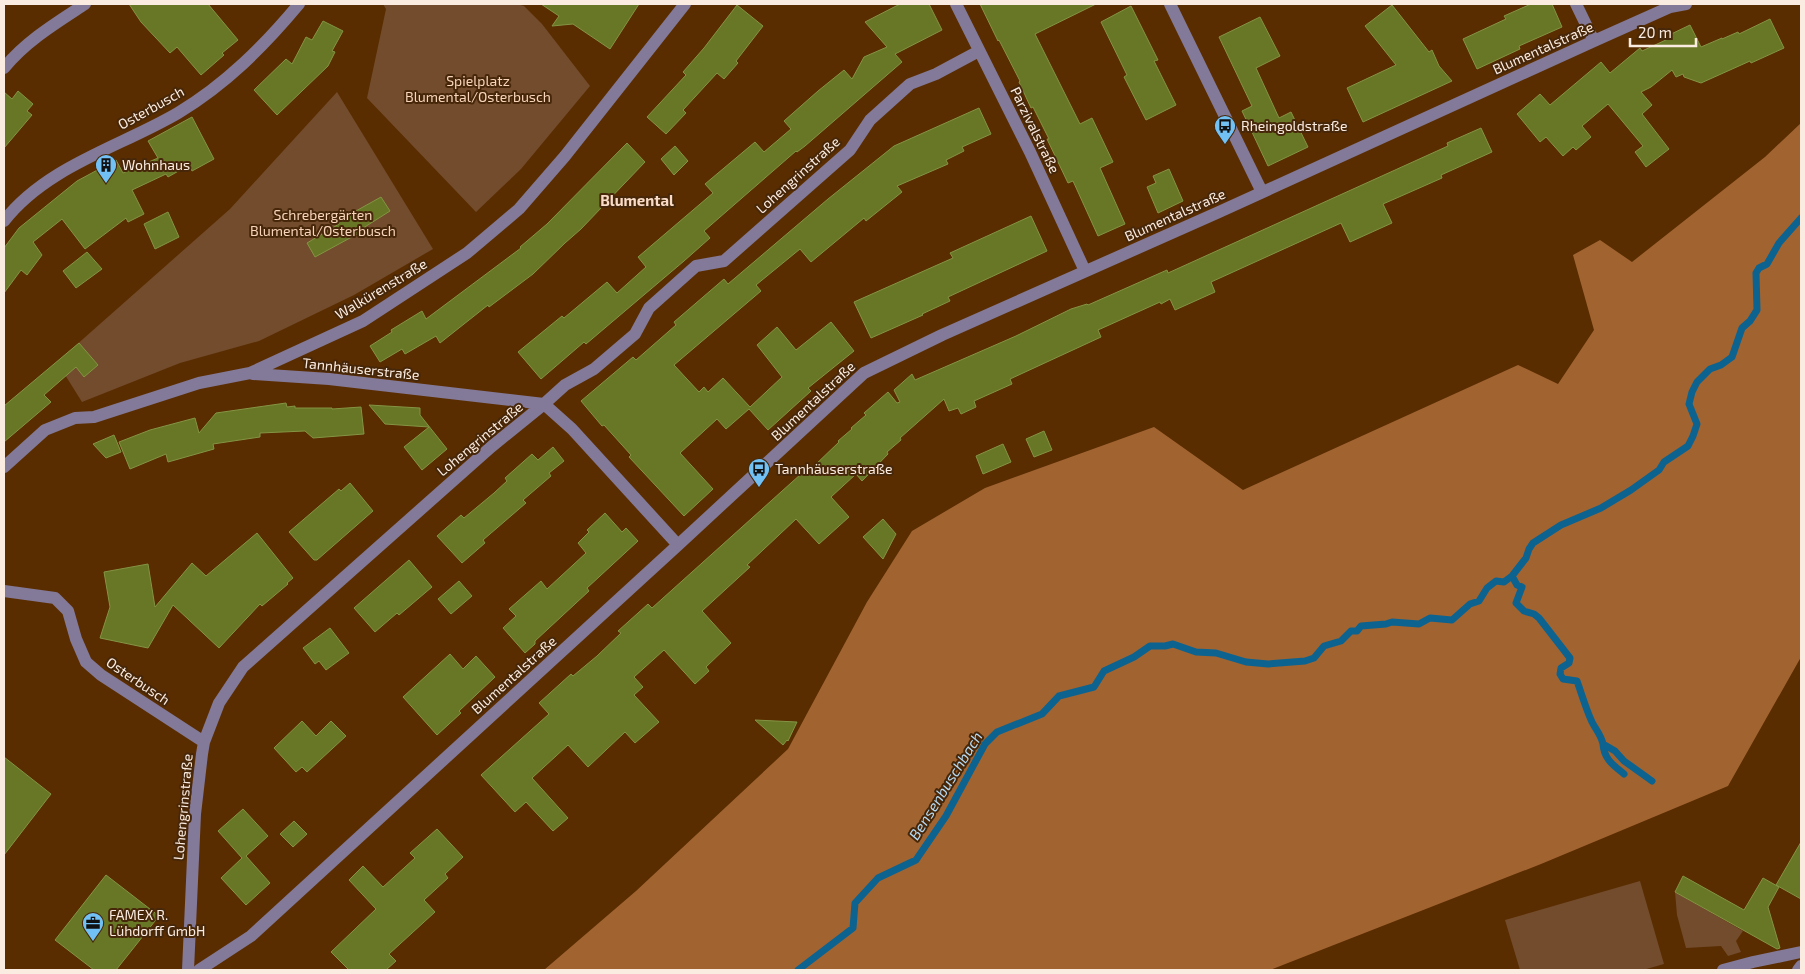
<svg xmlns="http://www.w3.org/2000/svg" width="1805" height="974" font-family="'Exo 2',sans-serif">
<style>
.green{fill:#724c2c}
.forest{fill:#a16431}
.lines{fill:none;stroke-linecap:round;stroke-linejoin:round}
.stream{stroke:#0d638f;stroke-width:7}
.building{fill:#687725;stroke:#849444}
.minor{stroke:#837998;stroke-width:12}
.labels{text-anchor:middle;stroke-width:4;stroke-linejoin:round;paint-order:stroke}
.street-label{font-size:14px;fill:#fbece1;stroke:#472709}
.park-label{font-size:14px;fill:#f8d5bb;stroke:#472709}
.poi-label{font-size:14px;fill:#fbece1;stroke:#472709;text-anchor:start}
.neighbourhood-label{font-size:15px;font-weight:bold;fill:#f9dcc7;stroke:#472709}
.water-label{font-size:15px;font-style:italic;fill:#b6dbf5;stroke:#472709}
</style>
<rect width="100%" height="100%" fill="#5a2d00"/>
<!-- green -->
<path class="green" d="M383,4H517L524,6L542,24L590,86L521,169L476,212L367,98L386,9Z
M337,92L433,249L354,295L259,341L180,363L82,402L57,362L230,209Z
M1640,881L1664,964L1643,970H1520L1505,920Z
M1675,892L1743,931L1736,941L1741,952L1728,956L1721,946L1686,948L1677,915Z"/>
<!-- forest -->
<path class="forest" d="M1801,123V657L1728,786L1541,864L1270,970H544L636,891L788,749L867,602L912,531L985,488L1154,427L1243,490L1518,365L1558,384L1594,330L1573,255L1600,240L1632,262L1765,157Z"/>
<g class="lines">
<!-- stream -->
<path class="stream" d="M1512,576L1517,585L1522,587L1516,603L1524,611L1534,614L1539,618L1570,658L1569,663L1561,668L1560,674L1563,679L1577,681C1582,695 1586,709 1592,722C1596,730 1601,735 1603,744L1615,751L1624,761L1652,781
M1603,744C1604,759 1613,765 1624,774
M798,970L853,928L855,903L878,878L916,860L946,816L985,744L997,732L1042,714L1059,696L1094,687L1104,671L1134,657L1150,646H1165L1173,644L1196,652L1216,653L1246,662L1268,664L1305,661L1314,658L1324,646L1341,641L1351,631H1357L1361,626L1386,624L1392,622L1419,624L1430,618L1452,620L1470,604L1479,601L1487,588L1496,581L1504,582L1512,576L1526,558L1529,549L1533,543L1561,525L1601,508L1631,490L1659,470L1664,462L1688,446L1693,436L1697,424L1689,404L1692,392L1697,382L1710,369L1721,365L1732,357L1742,328L1750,321L1757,310L1756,273L1759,268L1767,264L1779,243L1801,218"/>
</g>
<!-- building -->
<path class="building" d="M129,4H208L238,40L222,53L224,55L201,75L177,47L170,53L141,22Z
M541,4H639L610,49L573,24L552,26L559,16Z
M900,4H929L942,30L895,54L902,62L805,146L797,152L796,151L704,231L710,238L684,261L586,344L584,342L541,379L518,352L562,316L564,318L607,282L617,293L646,267L638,257L713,193L705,184L755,142L764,152L791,129L784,121L818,91L844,70L852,79L864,57L887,47L865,22Z
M980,4H1096L1035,34L1080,124L1092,118L1113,162L1100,168L1125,224L1098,236L1073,181L1068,183L1047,139H1049L1033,107L1031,108L1019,82L1020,81L999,40L998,41Z
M1531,4H1552L1562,27L1519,46L1520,49L1477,69L1463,39L1506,19L1504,16Z
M737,5L763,26L736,61L738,63L724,79L717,73L683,110L686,113L666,134L647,117L686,75L683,72L704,48Z
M1392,5L1429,52L1432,50L1439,66L1452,81L1363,122L1347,88L1396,65L1365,26Z
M1131,6L1158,60L1154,61L1176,105L1146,120L1124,77L1127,75L1101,22Z
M1260,17L1280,56L1256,68L1279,118L1291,112L1308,147L1268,166L1242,111L1252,106L1219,37Z
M1770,19L1784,48L1751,63L1750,61L1701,83L1684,77L1683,74L1676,77L1672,70L1651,87L1641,92L1652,105L1642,114L1669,149L1646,167L1635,152L1643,146L1608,104L1582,126L1591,137L1576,150L1573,147L1563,156L1546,137L1540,142L1517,114L1540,94L1550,105L1601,62L1610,73L1640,48L1642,51L1668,39L1667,36L1690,25L1701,47L1722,38V39L1738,32L1739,34Z
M323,21L343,31L332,51L335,52L328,66L277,115L254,90L286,59L292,64L306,37L312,40Z
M18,91L33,104L27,111L32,115L4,148V92L12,99Z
M979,108L991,134L962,147L964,151L946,160L948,164L897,186L902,192L866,221L864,218L811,262L800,249L756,285L761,291L674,365L699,392L704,387L708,392L723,378L750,407L782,377L757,345L777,327L796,350L831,322L854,351L808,388L811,391L768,430L749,409L726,429L717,419L680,453L713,489L684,516L629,457L631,455L604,425L602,426L581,401L633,357L636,360L676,325L674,322L724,279L728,284L828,199L894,146Z
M192,117L214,159L192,171L189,165L168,177L166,174L132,190L144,214L128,222L126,218L85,249L62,219L33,242L42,255L27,275L21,270L4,293V248L19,228L77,181L116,160L123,173L158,158L148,141Z
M1481,128L1492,152L1441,175L1442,178L1383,204L1392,223L1350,242L1341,223L1211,282L1215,292L1175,310L1170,299L1161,304L1160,302L1098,330L1101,337L1010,379L1012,384L974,401L976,407L961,414L958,408L949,411L944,399L900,438L901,440L887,452L888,454L862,481L856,474L831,497L849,517L819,544L796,519L747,565L750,567L702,611L731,643L706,667L709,671L695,684L664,650L634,677L643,687L634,695L659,722L635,743L625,732L588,767L568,745L532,778L568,818L553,831L526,802L515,812L481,775L549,714L539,703L571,674L573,676L597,656L621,633L618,631L648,604L652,608L811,465L813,467L839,442L838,441L852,429L851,428L866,415L864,413L888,392L897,403L900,402L894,390L912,374L915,380L1016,336L1071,309L1087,304L1088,305L1167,270L1168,273L1448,146L1447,143Z
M627,143L645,162L581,229L565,243L533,274L489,307L488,305L440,343L436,336L405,354L402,349L380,362L370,346L392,332L391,330L422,311L426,319L521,248L520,247L547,224Z
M675,146L688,161L674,175L661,159Z
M1169,169L1183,201L1158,213L1147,187L1156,183L1153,176Z
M381,197L390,211L360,230L361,232L315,257L307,243L339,224L338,221Z
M168,212L179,237L155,249L144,224Z
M1031,216L1047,251L948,297L950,301L922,314L923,315L871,338L854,302L953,258L950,253Z
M87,252L102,269L76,288L63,271Z
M79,343L98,365L84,377L76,367L44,395L51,402L4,442V406Z
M286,403L287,407L295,406V408H332V409L361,407L364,434L313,438L305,431L260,433V437L213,444L214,449L168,462L166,454L130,469L119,442L150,430L195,418L199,433L216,413Z
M369,405L420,408V415L447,449L422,470L404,447L429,427L385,424Z
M1044,431L1052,450L1034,457L1026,439Z
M114,435L121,452L106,458L93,444Z
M1003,444L1011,462L983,474L976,456Z
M553,447L564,461L549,473L551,476L523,500L526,503L483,540L485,543L462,563L437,536L461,515L464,518L494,493L507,481L505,478L532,454L538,460Z
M350,483L373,511L317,560H314L289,532L339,489L341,491Z
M605,513L622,532L626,528L638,541L587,588L589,591L535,641V644L525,653L503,628L516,616L509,609L541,581L547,589L586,553L578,543L589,532L587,530Z
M883,519L896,534L883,559L863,537Z
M257,533L293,578L287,583L288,584L262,606L260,604L219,648L173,605L148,648L100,638L110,607L104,572L148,564L155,607L192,563L206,576Z
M409,560L432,587L399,615L397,613L375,632L354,608Z
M459,581L472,596L451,614L438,599Z
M330,628L349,653L326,670L319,661L315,664L303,648Z
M450,654L463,669L476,656L495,677L459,711L461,713L437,735L403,697Z
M755,720L797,722L788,741L787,740L783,745Z
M302,721L316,736L331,721L346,736L307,772L302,767L296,772L274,748Z
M4,757L51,794L4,855Z
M243,809L268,836L246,856L270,883L246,905L221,878L242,858L218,831Z
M294,821L307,834L293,847L280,834Z
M437,829L463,857L445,874L448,878L424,900L435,912L389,954L396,961L386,970H349L331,952L376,909L349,880L363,866L383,887L415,858L410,853Z
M1801,842V899L1776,885Z
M106,875L159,916L116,970H94L55,940Z
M1683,876L1744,910L1763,878L1779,887L1768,907L1780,948L1777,949L1675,892Z"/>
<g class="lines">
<!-- minor -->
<path class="minor" d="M956,4L1030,152L1085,271
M1170,4L1262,192
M1576,4L1594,41
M4,68C26,41 56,23 85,4
M4,221C47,166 120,147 178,113C226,84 263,47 299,4
M253,374L329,379L544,404L572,429L678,545
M4,467L45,430L75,418L94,417L199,383L250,373L363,321L467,253L519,209L565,156L685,4
M4,591L55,598L68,611L76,639L86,662L101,675L204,742
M188,970L195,814L202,754L204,742L219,703L243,667L491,447L544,404L565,385L594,369L635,334L649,308L696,266L724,261L850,150L870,120L910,84L936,74L979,51
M199,970L251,936L678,545L864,373L942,335L1219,212L1594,41L1670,7L1686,4
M1723,970L1753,962L1801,952
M1798,970L1801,966"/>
</g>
<!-- icons -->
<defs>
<g id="bus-pin" transform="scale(1.125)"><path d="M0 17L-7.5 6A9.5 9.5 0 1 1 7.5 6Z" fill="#72c1f5" stroke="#472709"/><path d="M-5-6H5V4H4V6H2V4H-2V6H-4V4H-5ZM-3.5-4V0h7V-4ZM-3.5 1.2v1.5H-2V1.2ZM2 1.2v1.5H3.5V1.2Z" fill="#111"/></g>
<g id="building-pin" transform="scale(1.125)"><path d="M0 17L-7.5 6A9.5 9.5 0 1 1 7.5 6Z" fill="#72c1f5" stroke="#472709"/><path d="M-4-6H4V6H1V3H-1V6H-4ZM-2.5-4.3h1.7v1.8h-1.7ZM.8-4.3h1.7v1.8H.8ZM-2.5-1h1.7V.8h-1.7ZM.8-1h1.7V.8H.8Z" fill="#111"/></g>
<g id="office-pin" transform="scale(1.125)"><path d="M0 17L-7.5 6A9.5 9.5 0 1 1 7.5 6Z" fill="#72c1f5" stroke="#472709"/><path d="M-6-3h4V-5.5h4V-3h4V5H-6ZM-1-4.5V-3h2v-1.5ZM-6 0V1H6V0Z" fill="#111"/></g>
</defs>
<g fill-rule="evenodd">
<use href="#bus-pin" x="1225" y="126"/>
<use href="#building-pin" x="106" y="165"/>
<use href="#bus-pin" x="759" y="469"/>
<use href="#office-pin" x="93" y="923"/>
</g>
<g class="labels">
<!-- street labels -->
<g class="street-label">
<text transform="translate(1543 48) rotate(-24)" y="5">Blumentalstraße</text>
<text transform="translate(151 108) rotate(-29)" y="5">Osterbusch</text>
<text transform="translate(1035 130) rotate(64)" y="5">Parzivalstraße</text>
<text transform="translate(798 175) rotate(-42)" y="5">Lohengrinstraße</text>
<text transform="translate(1175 215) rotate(-24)" y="5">Blumentalstraße</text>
<text transform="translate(381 289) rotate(-31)" y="5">Walkürenstraße</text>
<text transform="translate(361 369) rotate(6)" y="5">Tannhäuserstraße</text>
<text transform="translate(813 401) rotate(-43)" y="5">Blumentalstraße</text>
<text transform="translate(480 439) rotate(-40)" y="5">Lohengrinstraße</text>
<text transform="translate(514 675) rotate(-42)" y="5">Blumentalstraße</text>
<text transform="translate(138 681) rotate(34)" y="5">Osterbusch</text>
<text transform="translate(183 807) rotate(-85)" y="5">Lohengrinstraße</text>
</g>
<!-- park labels -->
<g class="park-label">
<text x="478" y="86">Spielplatz<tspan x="478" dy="16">Blumental/Osterbusch</tspan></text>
<text x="323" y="220">Schrebergärten<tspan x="323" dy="16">Blumental/Osterbusch</tspan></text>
</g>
<!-- poi labels -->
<g class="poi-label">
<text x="1241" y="131">Rheingoldstraße</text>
<text x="122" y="170">Wohnhaus</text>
<text x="775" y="474">Tannhäuserstraße</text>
<text x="109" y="920">FAMEX R.<tspan x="109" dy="16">Lühdorff GmbH</tspan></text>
</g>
<!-- neighbourhood labels -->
<g class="neighbourhood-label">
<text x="637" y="206">Blumental</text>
</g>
<!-- water labels -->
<g class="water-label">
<text transform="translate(946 786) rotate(-58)" y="5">Bensenbuschbach</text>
</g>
</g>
<!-- border -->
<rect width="1805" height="974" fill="none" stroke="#fbece1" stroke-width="10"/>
<!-- scale -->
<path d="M1630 38v8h66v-8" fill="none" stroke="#fbece1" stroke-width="2.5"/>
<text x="1638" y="38" font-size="15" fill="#fbece1" stroke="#472709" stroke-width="4" paint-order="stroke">20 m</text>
</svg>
